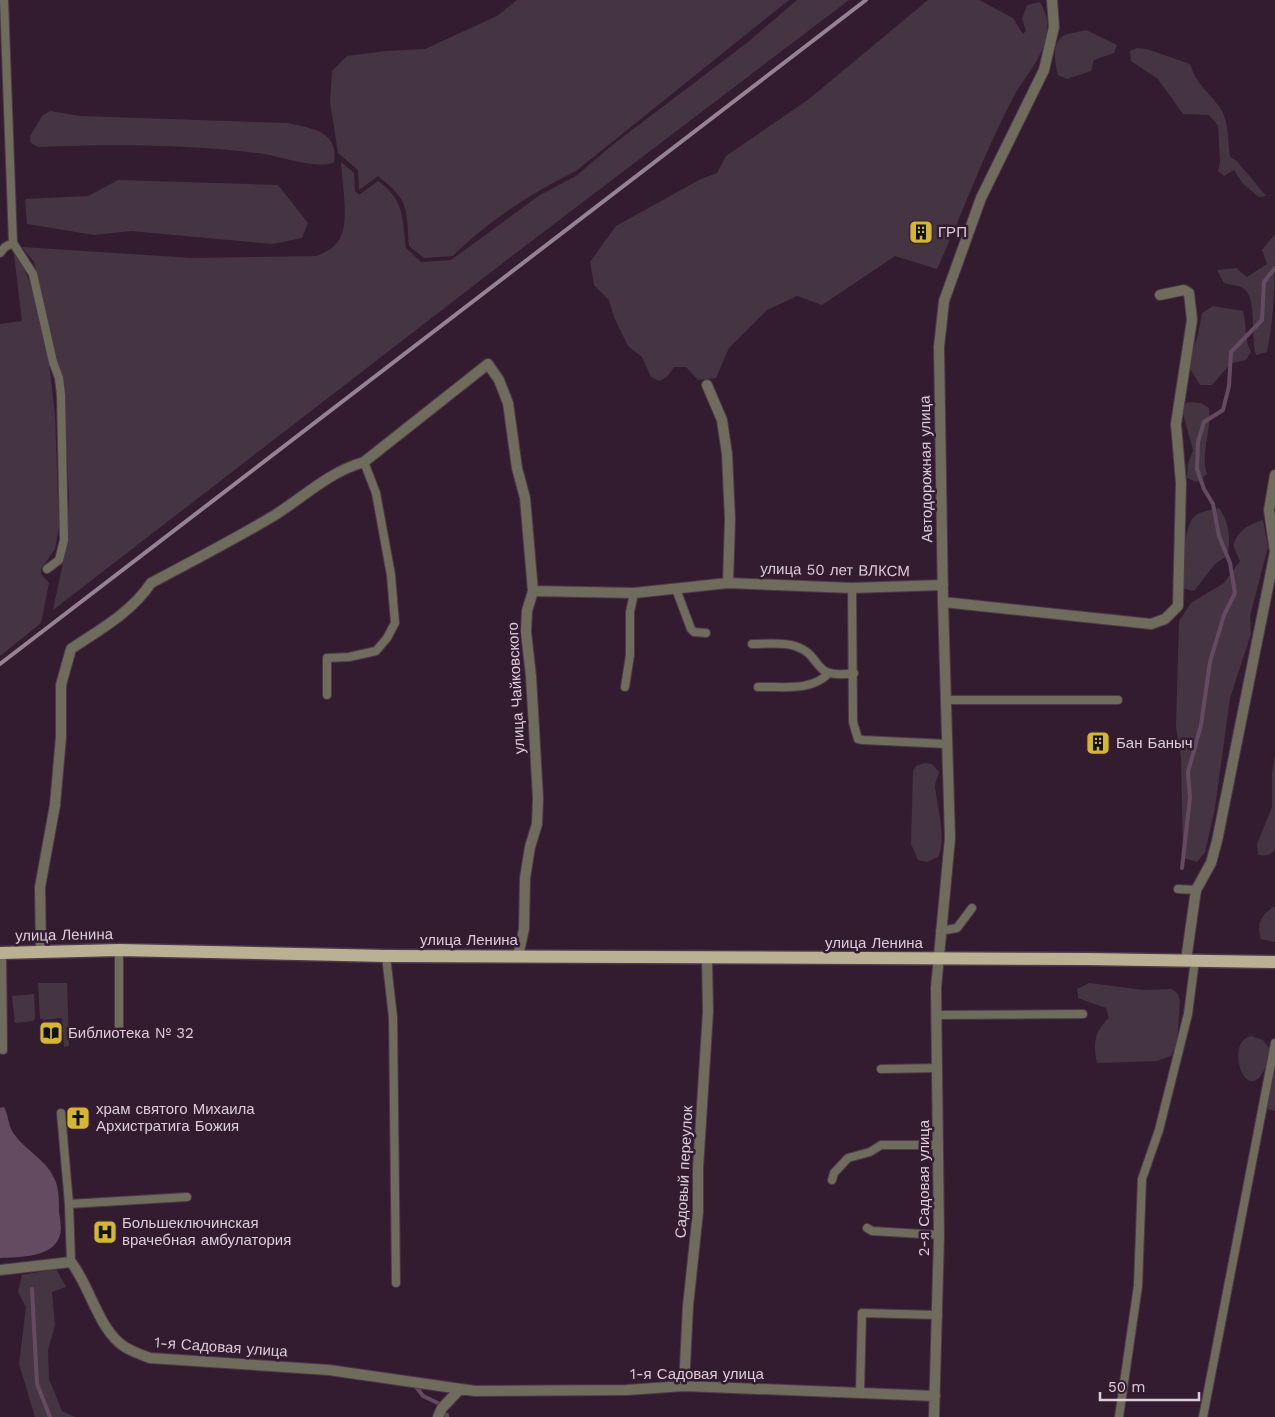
<svg xmlns="http://www.w3.org/2000/svg" width="1275" height="1417" font-family="'Work Sans',sans-serif">
<style>
.green{fill:#453543}
.water{fill:#654b62}
.lines{fill:none;stroke-linecap:round;stroke-linejoin:round}
.stream{stroke:#654b62;stroke-width:4}
.lane-casing{stroke:#4e384b;stroke-width:10}
.street-casing{stroke:#4e384b;stroke-width:12}
.primary-casing{stroke:#4e384b;stroke-width:15}
.lane{stroke:#6f6b5d;stroke-width:8}
.street{stroke:#6f6b5d;stroke-width:10}
.primary{stroke:#bab194;stroke-width:12}
.rail{stroke:#958292;stroke-width:4}
.labels{text-anchor:middle;stroke-width:5;stroke-linejoin:round;paint-order:stroke}
.poi-label{font-size:15px;fill:#ddcdda;stroke:#331c30;text-anchor:start}
.street-label{font-size:15px;fill:#ddcdda;stroke:#331c30}
</style>
<rect width="100%" height="100%" fill="#331c30"/>
<!-- green -->
<path class="green" d="M517,0H789L576,171C533,192 486,222 453,256L424,258L409,246C406,208 410,201 378,176L359,190L358,170L338,153L330,102L332,71L347,56L386,51L425,49L497,16Z
M797,0H849L508,259L53,610L65,553L69,498L64,389L34,262L22,247L192,258L317,256C327,251 337,247 341,236C349,218 342,182 341,162L354,173L355,191L359,195L378,181C405,200 402,218 406,248L421,262L451,260L540,195L576,176L615,143L748,42Z
M928,0H979L1013,18L1023,34L1026,31L1022,19L1027,5L1040,2C1047,15 1049,23 1046,38C1041,61 1023,78 1013,98C984,153 963,212 937,269L895,256L822,305L797,296L767,310L729,348L716,378L698,380L686,367H674L667,377L659,381L651,377L642,357L628,346L614,317L609,300L594,285L590,262L616,226L699,180L717,173L726,156L809,99Z
M1086,30L1117,45L1114,53L1094,60L1091,71L1067,79L1058,75C1055,64 1051,44 1063,36C1068,33 1080,32 1086,30Z
M1137,48L1147,49L1190,64C1197,85 1206,89 1218,105C1229,117 1228,142 1230,157L1237,161L1266,196L1259,197L1243,184L1234,170L1224,176L1218,171L1220,162L1218,126L1209,115L1183,114L1158,79L1131,61L1130,51Z
M50,111L81,116L287,123C311,128 339,131 334,162C321,170 281,157 264,154C189,144 113,144 38,147L31,143L30,136L42,116Z
M118,180L278,185L308,223L302,238L272,244L131,231L94,235L27,224L25,199L88,196Z
M1275,234C1275,274 1275,314 1267,352L1256,355C1250,338 1258,298 1243,288C1239,285 1230,285 1224,283L1217,270L1236,268L1247,277L1267,264L1262,250Z
M14,255H18L32,287L48,355L55,415L59,526L55,549L41,569V574L49,583L41,623L0,656V324L22,321Z
M1213,306L1243,311C1247,326 1244,339 1251,352L1246,360L1231,363L1212,385H1200L1187,364L1198,335L1202,313Z
M1190,402L1201,403L1209,408C1212,431 1200,451 1207,474L1197,482L1187,478L1188,463L1193,450L1182,410L1184,404Z
M1219,508C1230,524 1230,537 1228,555L1215,564L1194,591L1182,588C1183,572 1183,530 1193,518C1199,511 1210,510 1219,508Z
M1263,520L1268,547L1250,616L1251,634L1230,698L1215,808L1205,852L1197,862L1183,858L1181,757L1176,727L1179,621L1191,603L1224,583L1240,561L1233,545C1238,531 1248,524 1263,520Z
M1275,754V849C1270,856 1266,856 1258,855L1257,844L1272,807V773Z
M925,763L932,764L939,772C938,777 935,782 935,787C937,806 947,840 938,857L927,862L918,860L911,844L913,771L916,766Z
M1275,906V942L1261,939C1256,924 1261,915 1275,906Z
M38,983H67L69,1046L64,1047L62,1018L43,1020L40,1018Z
M1089,983L1144,990L1172,989L1178,994L1180,1001L1177,1043L1171,1056L1157,1061L1097,1063C1093,1044 1094,1032 1109,1018L1106,1008L1078,998L1077,989Z
M34,994L35,1018L33,1021L15,1023L12,996Z
M1251,1036L1263,1040L1269,1048C1269,1057 1267,1066 1262,1074C1244,1102 1225,1041 1251,1036Z
M1275,1052V1111L1268,1109L1267,1105Z
M56,1269L66,1287L52,1292L55,1325L48,1350L49,1379L62,1411L75,1417H35L19,1364L26,1307L18,1292L22,1275Z"/>
<!-- water -->
<path class="water" d="M4,1107C8,1114 8,1122 11,1129C20,1147 47,1160 54,1178C59,1187 59,1201 59,1212C60,1219 62,1228 60,1235C54,1258 19,1257 0,1258V1108Z"/>
<g class="lines">
<!-- stream -->
<path class="stream" d="M1182,868L1190,798L1188,772L1201,725L1210,662L1224,615L1235,593L1230,563L1219,536L1213,504L1204,489L1197,469L1198,442L1204,422L1223,410L1229,386L1231,352L1262,320L1264,282L1275,268
M32,1289L37,1384L50,1417
M417,1388L423,1396L440,1404
M447,1415V1417"/>
<!-- lane casing -->
<g class="lane-casing">
<path id="lane" d="M4,0L13,243L33,274L53,362L59,378L61,395L64,540L59,560L47,569
M0,253L5,247L13,243
M852,588L853,722L858,739L863,740L947,744
M676,589L691,629L694,632L706,633
M752,644C766,644 782,642 795,646C825,656 809,680 854,673
M625,687L630,655V612L634,593
M758,687C782,686 810,692 828,674
M327,695V658L349,657L376,651L387,638L395,623L391,575L376,493L364,462
M947,700H1118
M1178,889L1196,890
M940,931L957,928L972,908
M2,953L3,1050
M386,956L393,1017L396,1283
M937,1015L1083,1014
M119,1034V950
M881,1069L938,1068
M61,1113L69,1204L71,1262
M832,1180L834,1173L848,1158L870,1152L881,1145H939
M69,1204L187,1197
M867,1228L872,1231L939,1235
M860,1391L862,1313L938,1315
M1119,1417L1138,1286L1142,1179L1159,1130L1188,1014L1195,960
M1203,1417L1275,1043"/>
</g>
<!-- street casing -->
<g class="street-casing">
<path id="street" d="M707,385L722,420L727,454L730,519L728,583
M533,591L634,593L728,583L852,588L943,585
M943,602L1151,624L1165,619L1178,606L1181,483L1176,424L1192,320L1189,293L1184,290L1160,295
M41,951L40,887L55,805L61,737V685L71,649C99,630 131,613 151,583C193,561 235,539 275,515C305,496 329,472 364,462L488,364L499,380L508,403L517,468L525,498L533,591L527,611L526,632L531,676L538,798L537,824L530,847L525,878L524,929L518,956
M1186,960L1196,890L1211,863L1217,841L1275,552L1269,510L1275,475
M0,1270L71,1262C90,1286 99,1331 125,1347C133,1352 142,1355 150,1358L329,1370L475,1391L627,1390L684,1386L935,1396
M684,1386L688,1306L698,1212V1168L708,1012L707,958
M438,1417L442,1408L460,1389
M934,1417L939,1235L936,988L950,838L943,602L939,347L944,301L981,198L1044,70L1054,27L1052,0"/>
</g>
<!-- primary casing -->
<g class="primary-casing">
<path id="primary" d="M0,953L119,950L386,956L1087,959L1275,962"/>
</g>
<!-- lane -->
<use href="#lane" class="lane"/>
<!-- street -->
<use href="#street" class="street"/>
<!-- primary -->
<use href="#primary" class="primary"/>
<!-- rail -->
<path class="rail" d="M0,664L866,0"/>
</g>
<!-- icons -->
<defs>
<g id="building-square" transform="scale(1.25)"><rect x="-9" y="-9" width="18" height="18" rx="4" fill="#d5b534" stroke="#331c30"/><path d="M-4-6H4V6H1V3H-1V6H-4ZM-2.5-4.3h1.7v1.8h-1.7ZM.8-4.3h1.7v1.8H.8ZM-2.5-1h1.7V.8h-1.7ZM.8-1h1.7V.8H.8Z" fill="#111"/></g>
<g id="library-square" transform="scale(1.25)"><rect x="-9" y="-9" width="18" height="18" rx="4" fill="#d5b534" stroke="#331c30"/><path d="M-6-4Q-3-5.5-.7-3.5V5Q-3 3-6 4ZM6-4Q3-5.5 .7-3.5V5Q3 3 6 4Z" fill="#111"/></g>
<g id="church-square" transform="scale(1.25)"><rect x="-9" y="-9" width="18" height="18" rx="4" fill="#d5b534" stroke="#331c30"/><path d="M-1.2-6h2.4v3.5h3.3v2.4h-3.3V6h-2.4V-.1h-3.3v-2.4h3.3Z" fill="#111"/></g>
<g id="hospital-square" transform="scale(1.25)"><rect x="-9" y="-9" width="18" height="18" rx="4" fill="#d5b534" stroke="#331c30"/><path d="M-5-5h3v3.5h4V-5h3V5h-3V1.5h-4V5h-3Z" fill="#111"/></g>
</defs>
<g fill-rule="evenodd">
<use href="#building-square" x="921" y="232"/>
<use href="#building-square" x="1098" y="743"/>
<use href="#library-square" x="51" y="1033"/>
<use href="#church-square" x="78" y="1118"/>
<use href="#hospital-square" x="105" y="1232"/>
</g>
<g class="labels">
<!-- poi labels -->
<g class="poi-label">
<text x="938" y="237">ГРП</text>
<text x="1116" y="748">Бан Баныч</text>
<text x="68" y="1038">Библиотека № 32</text>
<text x="96" y="1114">храм святого Михаила<tspan x="96" dy="17">Архистратига Божия</tspan></text>
<text x="122" y="1228">Большеключинская<tspan x="122" dy="17">врачебная амбулатория</tspan></text>
</g>
<!-- street labels -->
<g class="street-label">
<text transform="translate(926 469) rotate(-91)" y="5">Автодорожная улица</text>
<text transform="translate(835 570) rotate(1)" y="5">улица 50 лет ВЛКСМ</text>
<text transform="translate(516 688) rotate(-93)" y="5">улица Чайковского</text>
<text transform="translate(64 935) rotate(-1)" y="5">улица Ленина</text>
<text x="469" y="945">улица Ленина</text>
<text x="874" y="948">улица Ленина</text>
<text transform="translate(684 1172) rotate(-87)" y="5">Садовый переулок</text>
<text transform="translate(924 1188) rotate(-90)" y="5">2-я Садовая улица</text>
<text transform="translate(221 1347) rotate(4)" y="5">1-я Садовая улица</text>
<text x="697" y="1379">1-я Садовая улица</text>
</g>
</g>
<!-- scale -->
<path d="M1100 1392v8h99v-8" fill="none" stroke="#ddcdda" stroke-width="2.5"/>
<text x="1108" y="1392" font-size="15" fill="#ddcdda" stroke="#331c30" stroke-width="4" paint-order="stroke">50 m</text>
</svg>
